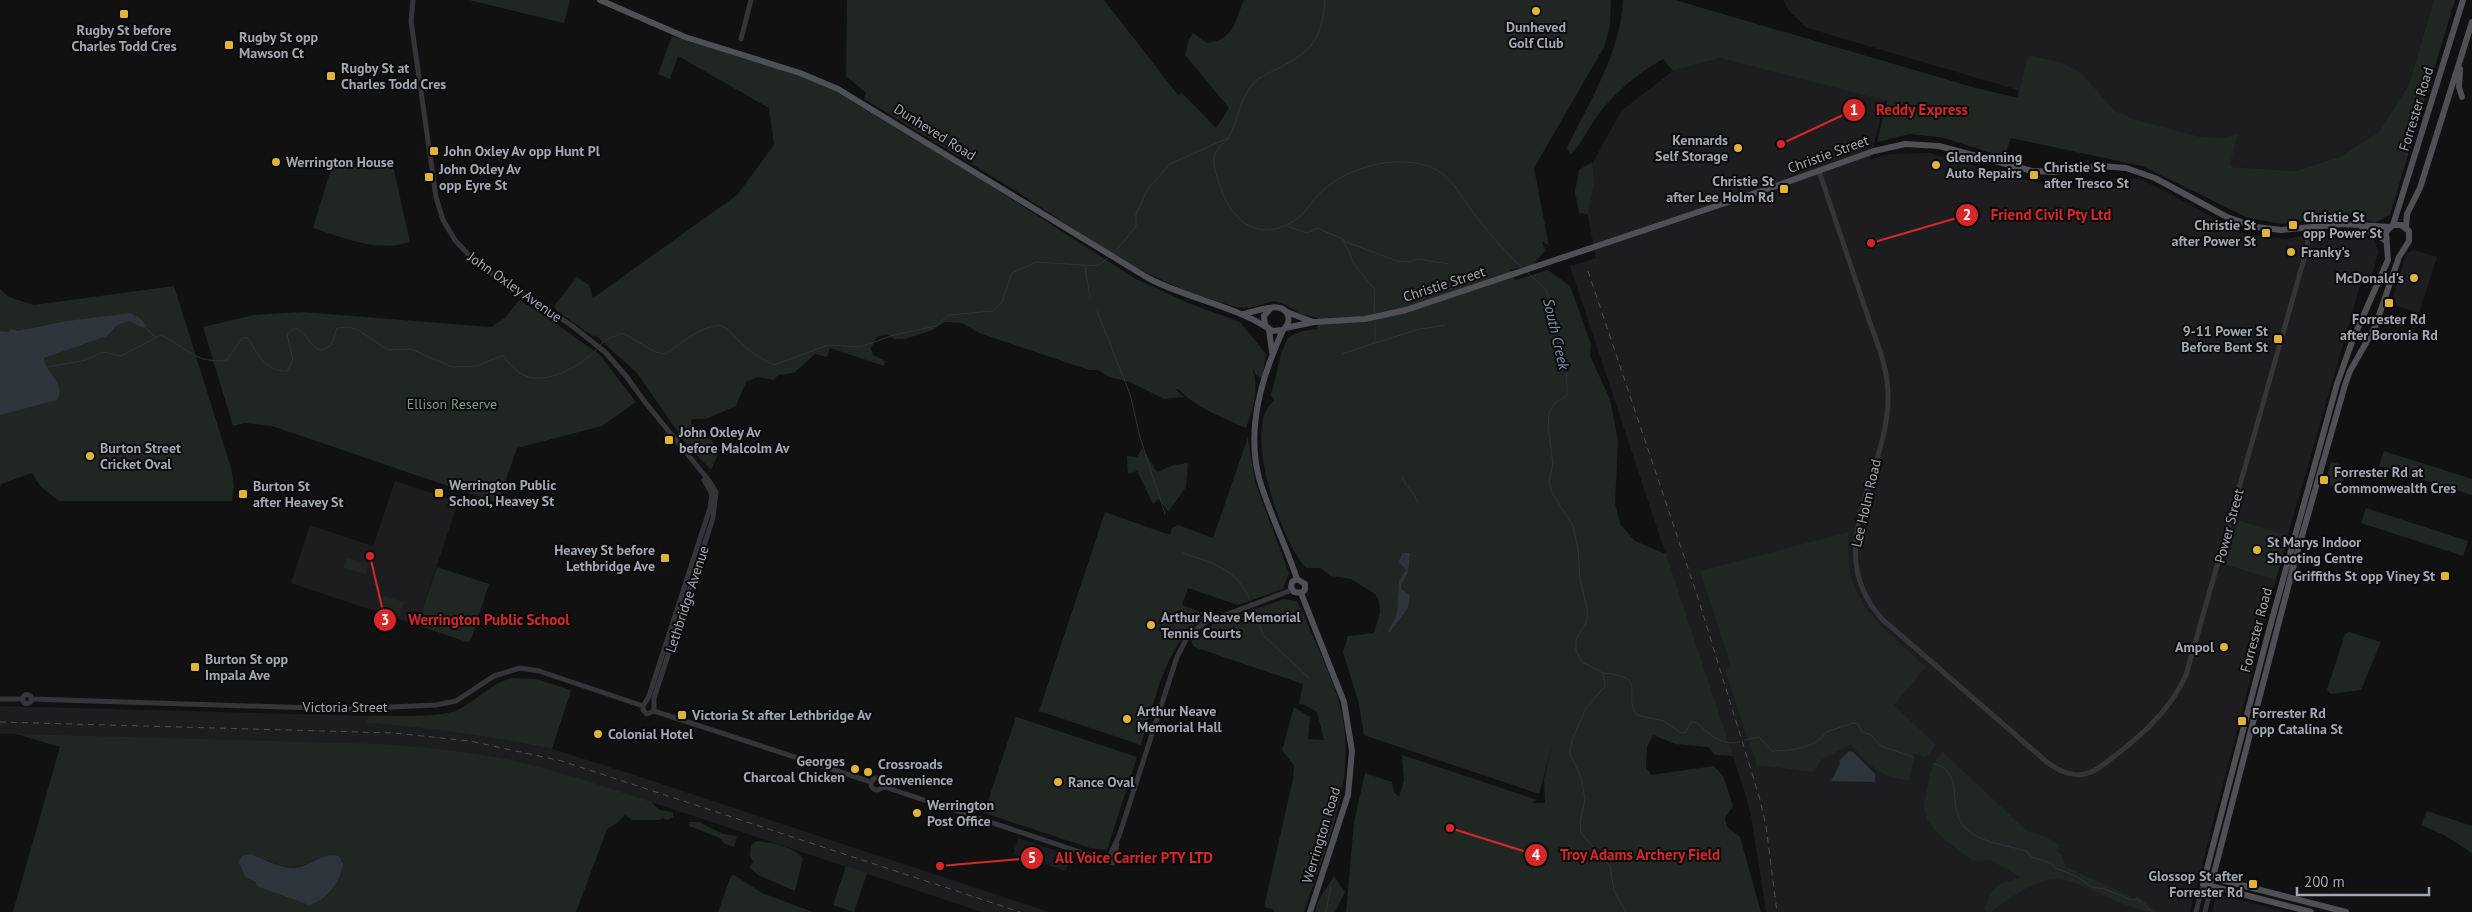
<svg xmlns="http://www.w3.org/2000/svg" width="2472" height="912" font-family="'PT Sans',sans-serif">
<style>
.built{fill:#1d1d1f}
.green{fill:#202621;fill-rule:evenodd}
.water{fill:#2d343c}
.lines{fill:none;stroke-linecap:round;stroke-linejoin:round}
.stream{stroke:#2d343c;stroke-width:1}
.minor{stroke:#343539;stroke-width:5}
.major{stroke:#4e5056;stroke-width:6}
.rail{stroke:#4d4f54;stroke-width:1;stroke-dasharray:6 5;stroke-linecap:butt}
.poi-dot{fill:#e2b339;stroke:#0c0c0d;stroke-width:2}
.labels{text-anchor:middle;stroke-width:4;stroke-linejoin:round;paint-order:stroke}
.poi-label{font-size:14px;font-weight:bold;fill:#a3a7b2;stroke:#0c0c0d;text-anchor:start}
.street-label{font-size:14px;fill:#a3a7b2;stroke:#0c0c0d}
.park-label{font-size:14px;fill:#7c9b7f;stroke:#0c0c0d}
.water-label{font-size:15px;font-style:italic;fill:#7c92ab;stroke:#0c0c0d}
.leader{fill:none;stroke:#d62828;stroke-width:2}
.callout-dot{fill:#d62828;stroke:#0c0c0d;stroke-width:2}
.mark-label{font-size:15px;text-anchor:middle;font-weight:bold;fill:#fff}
.callout-label{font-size:15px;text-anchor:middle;font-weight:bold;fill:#d62828;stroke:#0c0c0d;stroke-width:4;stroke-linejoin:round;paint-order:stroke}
</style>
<rect width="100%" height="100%" fill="#111112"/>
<!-- built -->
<path class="built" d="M1783,0H2434L2409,84L2379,132L2339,157L2295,171L2232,167L2018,99V90L1807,28L1789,11Z
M1720,58L1885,100L1870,160L1889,154L1929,153L2060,189L2081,188L2113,178L2139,179L2165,191L2241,233L2286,239L2326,231L2373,239L2379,251L2371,278L2362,279L2288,535L2238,520L2225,565L2276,580L2190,912H1766L1751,815L1744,790L1570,266L1596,258L1587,211L1592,164L1621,111L1673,71Z
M2414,250L2437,257L2419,313L2391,304L2406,254Z
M395,481L458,502L417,625L291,583L310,525L373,546Z
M0,706L368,716L366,723L428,727L489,736L552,749L616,769L1049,912H982L621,792L576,912H13L60,747L17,734H0Z
M1018,838L1069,855L1070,858L1066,871L1013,854Z
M2216,894L2287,912H2212Z"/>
<!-- green -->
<path class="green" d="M469,0H570L564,23Z
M847,0H1104L1178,95L1182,93L1216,128L1229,108L1185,55L1189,39L1193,33L1207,43C1235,39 1234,22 1244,0H1611L1610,26L1604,47L1534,168L1549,246L1542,241L1545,251L1533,265L1510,270L1515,280L1548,270L1570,286L1591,344L1590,356L1610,399L1618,441L1615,503L1620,524L1635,541L1666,554L1733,756L1715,755L1708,747L1675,744L1653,735L1647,747L1646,767L1651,775L1714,766L1723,776L1733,806L1725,818L1727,827L1740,837L1761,912H1346L1354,822L1365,773L1392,782L1394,792L1399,797L1404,780L1402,755L1537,800L1532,803H1545L1544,779L1553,743L1539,794L1364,735L1359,704L1343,652L1348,636L1374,633L1380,612L1379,601L1375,594L1351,579L1331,576L1321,568H1306C1282,544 1240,425 1274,401L1271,395L1281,354L1288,337L1302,331L1317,329L1318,318L1301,314L1284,304L1274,301L1250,308L1236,307L1190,293L1145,272L1104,249L1016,191L864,99L866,93L846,76Z
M1623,0H1675L1976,88L2018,98L2028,55L2063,63L2081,73L2115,111L2136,120L2200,137L2223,138L2238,134L2230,164L2232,167L2295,171L2339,157L2379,132L2409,84L2434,0H2455L2390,215L2375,223L2342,213L2319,219L2283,224L2248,218L2142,166L2011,138L2004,157L1944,138L1910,134L1877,142L1887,101L1720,58L1673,71L1663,59C1637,74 1616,91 1598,115C1588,128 1583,142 1571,154L1567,148C1589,102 1621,52 1623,0Z
M672,36L795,74L835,91L980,179L1136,279L1186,302L1240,322L1266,354L1262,378L1256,375L1252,368C1260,389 1253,408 1246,428C1222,417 1196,408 1178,389H1175L1184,397L1164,399L1130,382L1109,377L1098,370H1089L979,333L962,323L945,322L932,330L905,339H894L887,334L877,337L871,348L873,355L885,361L884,366L830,348L827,357L815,354L794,373L778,375L774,380L758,377L746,382L736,406L706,419H692L691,423L705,433L720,450L711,470L687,445L637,373L595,335L594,337L556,310L554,306L577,277L589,285L593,298L737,195L774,145L769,108L678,56L670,79L658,74Z
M334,159L370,170L393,166L410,242C377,253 345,238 313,228Z
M1592,162L1594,182L1588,214L1579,213L1575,192L1579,170Z
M174,286L231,468L234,486L232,501H59L41,487L32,473L1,484L0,487V289L9,297L34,305Z
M519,300L551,320L600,355L636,402L602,426L517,448L498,503L272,426L245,423L233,426L203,327L254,315L302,312L491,327L505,318Z
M1248,437L1255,482L1289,573L1283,589L1238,605L1188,588L1182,605L1209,615C1166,637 1155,702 1141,745L1039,711L1105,512L1170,535L1172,528L1178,525L1213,538Z
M1142,448L1157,472L1174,465L1188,463L1186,487L1168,512L1159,499L1153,504L1137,471L1128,474L1127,456L1137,457Z
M2384,451L2472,479V495L2379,466Z
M2331,462L2340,464L2346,474L2343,482L2333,487L2325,484Z
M2366,508L2468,541L2463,556L2361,523Z
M2238,520L2288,535L2276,580L2225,565Z
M1849,532C1841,602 1881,625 1926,667L1894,705L1936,745L1926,757L1915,754L1909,780C1882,779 1867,764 1851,744L1821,760L1814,772L1757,765L1725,671L1731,666L1700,571Z
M346,557L369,564L366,574L343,568Z
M437,567L489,584L471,640L467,642L417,625Z
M383,596L404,602L399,618L377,611Z
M1284,599L1297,601L1303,613C1315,642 1330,672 1339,702C1360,777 1327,842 1304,912H1274L1273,909L1264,907L1293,779L1294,766L1282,750L1294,707L1310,717L1308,739L1324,740L1317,712L1305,705L1299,704L1303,684L1194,647L1191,641L1213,624Z
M2349,632L2381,642L2361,690L2331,694L2327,690L2345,634Z
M513,678L536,679L571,690L552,749C490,736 429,727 366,723L368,716C393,715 434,719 457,710C477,701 491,682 513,678Z
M1016,717L1137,757L1107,850L1090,848L984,813Z
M17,734L380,744C422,747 464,751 505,759C555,770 603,786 652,802L658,809L673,813V817L667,820L662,818L660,820H632L625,815L617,823L607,829L576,912H13L60,747ZM250,854L286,867L343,860C344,868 340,872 337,878C329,896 317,908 297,901C292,899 290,899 287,895L260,887L256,884V882L245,877L242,869Z
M1943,752L2027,831L2044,836L2059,845L2056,850L2062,855L2066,867L2134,898L2137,895L2157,912C2122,912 2076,873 2048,880C2028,884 2008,900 1991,912H1987L1985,908C1993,883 1999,885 2021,877L1990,860L1973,861L1941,837L1927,820L1924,807L1930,772L1937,758Z
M2427,811L2472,826V853L2444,835L2421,825Z
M690,822H699L723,834L737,836L734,847L725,844L720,838L689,826L688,823Z
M757,841C772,842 794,847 803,858L795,891L758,875L749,867L753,862L750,855L751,845Z
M846,866L867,873L854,912L833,905Z
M734,875L762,893L813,912H718L731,876Z
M1334,876L1345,892L1335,912H1315L1319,899Z"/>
<!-- water -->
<path class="water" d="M130,313L139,317L147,327L143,328L129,321L117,325L107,336L44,358C44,372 67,383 57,400L0,415V331L8,332L11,329L18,331L67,321Z
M1402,553H1410L1408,572L1401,585L1402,590L1410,595L1408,608L1389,633L1388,631L1397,614L1399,581L1406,570L1399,562Z
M1849,751L1853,752L1875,774V782L1831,781L1840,764L1839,761Z
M250,854C264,859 279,868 294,868C311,867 322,852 339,856L343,864C341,881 326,901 309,905L259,887L256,885V882L245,877L239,862L242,856Z"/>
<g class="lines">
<!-- stream -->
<path class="stream" d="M1325,0C1322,40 1311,52 1277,69C1268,74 1258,77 1252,85C1240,100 1238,117 1231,133C1227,143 1215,148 1214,158C1213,165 1216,173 1218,180C1226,210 1249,241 1284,226C1305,218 1307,205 1322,191C1349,167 1393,155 1428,166C1452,174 1464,202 1479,220C1492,237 1507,253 1522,268
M1287,226L1307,233L1317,228L1343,239L1354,264L1375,290L1374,314
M1346,242L1397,261L1410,262L1418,259L1449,264
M1113,255L1136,226V214L1147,190L1170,164L1228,138
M1085,267L1090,298
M1527,272C1533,279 1545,286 1548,295C1554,310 1572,384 1566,396L1554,404L1549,413L1548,427L1553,464L1549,481L1552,493L1573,526L1578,548L1580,579L1588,612L1586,623L1576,639V651L1582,662L1603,673L1605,686L1586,708L1572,740L1570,753L1581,778L1585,799L1580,822L1581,833L1610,866L1614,891L1626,912
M1097,311L1130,394L1140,437L1165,514
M145,327L155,337
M1375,343L1420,329L1446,325
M599,346L605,340L623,333L655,352L666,354C676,346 711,319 724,327C731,331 737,340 744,346C752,353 763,360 774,365L828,345L860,347L894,335L936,326L949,315L993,311L1002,302L1012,273L1036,262L1097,266L1110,257
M1342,354L1375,343V322
M47,367L87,360L103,352L121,356L161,335C188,348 194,364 227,360L242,338H248C257,354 267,372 287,371L293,360L287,334L295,328C307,332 310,347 321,351L331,345L337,328L348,327L358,330L388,350L411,349L452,367L477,366L503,355C509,364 516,372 526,376C547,385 583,365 597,349
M1402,476C1405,487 1415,492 1418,503
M1182,553C1210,562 1239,569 1250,601
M1253,609L1263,635L1309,678
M1603,673C1651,677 1621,694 1637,715L1664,721L1681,733L1686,732L1691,722H1696C1708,733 1722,747 1740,742
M1745,740L1759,737L1772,751C1789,751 1817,748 1826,732L1853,723L1858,724L1862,732L1871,735L1881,746L1913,757
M1934,764C1966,771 1946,808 1965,828C1980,843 2007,845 2026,851L2032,857L2051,863L2055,868L2076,876L2092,887L2105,889L2131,900L2138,899L2152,912
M1326,912L1331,886"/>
<!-- minor -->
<path class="minor" d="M413,0L411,21L436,197L443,220L455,240L477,264L571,325L605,352L626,376L645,402L710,482L716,492L713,518L654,698V711L647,714L643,710V706
M741,39L751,0
M1819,171C1834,217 1850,262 1865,308C1874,336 1888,365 1888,395C1890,472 1818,548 1882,619L2048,763C2065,775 2082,780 2100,767C2134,742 2169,714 2186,675L2306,252L2310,228
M22.5 699a4.5 4.5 0 1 1 9 0a4.5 4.5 0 1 1-9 0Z
M0,699H23
M31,699L345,709L436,705L456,701L494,676L520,668L539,671L643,706
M643,706L649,696L710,508L712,494L704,480
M654,711L871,782
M871 784a6 6 0 1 1 12 0a6 6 0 1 1-12 0Z
M882,786L1113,863L1117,844
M1107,861L1119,836L1177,657L1188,636L1204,623L1292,590
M2196,912L2203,884
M2205,912L2213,877"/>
<!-- major -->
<path class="major" d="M600,0L685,37L800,73L838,89L1148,278C1186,298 1231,305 1266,327
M2460,69L2459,87L2462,97
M2393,225L2463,0
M2362,228L2376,234L2386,241
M2406,228L2407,214L2420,188L2472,22
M1287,312L1313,322
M1243,314C1255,312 1283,299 1288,316C1290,322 1287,326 1283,330L1272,331L1265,325L1264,316L1271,308
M1285,328L1314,322L1365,319L1406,310L1773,187L1874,151L1905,144L1939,146L2032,171L2054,172L2101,166L2126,168L2155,178L2227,217L2256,227L2281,230L2343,224L2390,227
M1269,330L1272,352
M1283,330C1262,376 1246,428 1259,478C1269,513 1286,545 1297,579
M1297,579L1292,582L1291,587L1294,592L1301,593
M1297,579L1305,584V590L1301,593
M1301,593L1344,702L1352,751L1348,795L1310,912
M2210,877L2346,912
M2213,877L2294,564L2345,385L2350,371L2375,327L2399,257L2409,241V231L2401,225H2393L2386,232L2388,260L2353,339L2337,384L2268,634L2203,884L2311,912"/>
<!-- rail -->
<path class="rail" d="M1588,271L1698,598L1759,796L1766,826L1777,912
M0,722L394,733L470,741L562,761L1020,912"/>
</g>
<!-- markers -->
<g class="poi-dot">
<circle cx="1536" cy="11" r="5"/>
<rect x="119" y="9" width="10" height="10" rx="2.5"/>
<rect x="224" y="40" width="10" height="10" rx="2.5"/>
<rect x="326" y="71" width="10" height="10" rx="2.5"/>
<circle cx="1738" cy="148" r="5"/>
<rect x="429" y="146" width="10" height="10" rx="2.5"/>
<circle cx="276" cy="162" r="5"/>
<circle cx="1936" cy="165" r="5"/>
<rect x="2029" y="170" width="10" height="10" rx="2.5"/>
<rect x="424" y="172" width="10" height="10" rx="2.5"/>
<rect x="1779" y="184" width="10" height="10" rx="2.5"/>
<rect x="2288" y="220" width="10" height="10" rx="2.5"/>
<rect x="2261" y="228" width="10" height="10" rx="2.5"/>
<circle cx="2291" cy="252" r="5"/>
<circle cx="2414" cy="278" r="5"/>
<rect x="2384" y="298" width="10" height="10" rx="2.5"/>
<rect x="2273" y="334" width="10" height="10" rx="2.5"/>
<rect x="664" y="435" width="10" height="10" rx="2.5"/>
<circle cx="90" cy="456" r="5"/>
<rect x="2319" y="475" width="10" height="10" rx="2.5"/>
<rect x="434" y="488" width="10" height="10" rx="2.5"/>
<rect x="238" y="489" width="10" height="10" rx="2.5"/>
<circle cx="2257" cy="550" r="5"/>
<rect x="660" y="553" width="10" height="10" rx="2.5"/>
<rect x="2440" y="571" width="10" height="10" rx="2.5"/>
<circle cx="1151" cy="625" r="5"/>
<circle cx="2224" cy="647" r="5"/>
<rect x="190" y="662" width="10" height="10" rx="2.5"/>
<rect x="677" y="710" width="10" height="10" rx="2.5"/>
<circle cx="1127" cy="719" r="5"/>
<rect x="2237" y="716" width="10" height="10" rx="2.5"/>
<circle cx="598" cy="734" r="5"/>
<circle cx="855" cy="769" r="5"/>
<circle cx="868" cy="772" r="5"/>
<circle cx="1058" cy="782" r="5"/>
<circle cx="917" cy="813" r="5"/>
<rect x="2248" y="879" width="10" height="10" rx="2.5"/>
</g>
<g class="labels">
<!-- poi labels -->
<g class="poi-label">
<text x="1536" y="32" text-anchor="middle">Dunheved<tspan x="1536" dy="16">Golf Club</tspan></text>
<text x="124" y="35" text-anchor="middle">Rugby St before<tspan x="124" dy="16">Charles Todd Cres</tspan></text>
<text x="239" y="42">Rugby St opp<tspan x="239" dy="16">Mawson Ct</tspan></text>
<text x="341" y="73">Rugby St at<tspan x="341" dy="16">Charles Todd Cres</tspan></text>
<text x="1728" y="145" text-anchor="end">Kennards<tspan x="1728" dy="16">Self Storage</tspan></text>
<text x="444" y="156">John Oxley Av opp Hunt Pl</text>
<text x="1946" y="162">Glendenning<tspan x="1946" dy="16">Auto Repairs</tspan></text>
<text x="286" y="167">Werrington House</text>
<text x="2044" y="172">Christie St<tspan x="2044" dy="16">after Tresco St</tspan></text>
<text x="439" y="174">John Oxley Av<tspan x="439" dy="16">opp Eyre St</tspan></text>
<text x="1774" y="186" text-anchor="end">Christie St<tspan x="1774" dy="16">after Lee Holm Rd</tspan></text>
<text x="2303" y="222">Christie St<tspan x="2303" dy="16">opp Power St</tspan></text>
<text x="2256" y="230" text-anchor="end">Christie St<tspan x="2256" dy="16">after Power St</tspan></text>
<text x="2301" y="257">Franky's</text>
<text x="2404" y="283" text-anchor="end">McDonald's</text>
<text x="2389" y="324" text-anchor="middle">Forrester Rd<tspan x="2389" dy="16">after Boronia Rd</tspan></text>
<text x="2268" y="336" text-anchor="end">9-11 Power St<tspan x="2268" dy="16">Before Bent St</tspan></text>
<text x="679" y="437">John Oxley Av<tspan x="679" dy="16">before Malcolm Av</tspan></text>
<text x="100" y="453">Burton Street<tspan x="100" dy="16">Cricket Oval</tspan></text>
<text x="2334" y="477">Forrester Rd at<tspan x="2334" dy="16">Commonwealth Cres</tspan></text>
<text x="449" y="490">Werrington Public<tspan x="449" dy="16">School, Heavey St</tspan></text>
<text x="253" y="491">Burton St<tspan x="253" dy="16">after Heavey St</tspan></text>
<text x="2267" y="547">St Marys Indoor<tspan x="2267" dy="16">Shooting Centre</tspan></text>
<text x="655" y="555" text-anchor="end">Heavey St before<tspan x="655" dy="16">Lethbridge Ave</tspan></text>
<text x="2435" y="581" text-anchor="end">Griffiths St opp Viney St</text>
<text x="1161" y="622">Arthur Neave Memorial<tspan x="1161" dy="16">Tennis Courts</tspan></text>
<text x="2214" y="652" text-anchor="end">Ampol</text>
<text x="205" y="664">Burton St opp<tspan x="205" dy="16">Impala Ave</tspan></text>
<text x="1137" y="716">Arthur Neave<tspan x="1137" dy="16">Memorial Hall</tspan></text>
<text x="2252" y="718">Forrester Rd<tspan x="2252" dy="16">opp Catalina St</tspan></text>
<text x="692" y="720">Victoria St after Lethbridge Av</text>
<text x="608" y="739">Colonial Hotel</text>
<text x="845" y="766" text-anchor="end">Georges<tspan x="845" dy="16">Charcoal Chicken</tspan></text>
<text x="878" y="769">Crossroads<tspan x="878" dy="16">Convenience</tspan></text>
<text x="1068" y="787">Rance Oval</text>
<text x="927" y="810">Werrington<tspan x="927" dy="16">Post Office</tspan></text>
<text x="2243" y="881" text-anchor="end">Glossop St after<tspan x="2243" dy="16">Forrester Rd</tspan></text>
</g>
<!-- street labels -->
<g class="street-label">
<text transform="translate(2416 109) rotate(-73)" y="5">Forrester Road</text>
<text transform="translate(935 132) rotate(32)" y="5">Dunheved Road</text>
<text transform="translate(1828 154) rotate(-20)" y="5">Christie Street</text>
<text transform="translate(1444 284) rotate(-18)" y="5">Christie Street</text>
<text transform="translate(515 287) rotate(35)" y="5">John Oxley Avenue</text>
<text transform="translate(1866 503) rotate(-77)" y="5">Lee Holm Road</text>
<text transform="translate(2229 526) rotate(-75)" y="5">Power Street</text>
<text transform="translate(687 599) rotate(-72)" y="5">Lethbridge Avenue</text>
<text transform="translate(2256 630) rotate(-75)" y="5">Forrester Road</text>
<text x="345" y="712">Victoria Street</text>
<text transform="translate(1321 835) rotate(-73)" y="5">Werrington Road</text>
</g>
<!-- park labels -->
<g class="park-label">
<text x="452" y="409">Ellison Reserve</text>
</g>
<!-- water labels -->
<g class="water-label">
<text transform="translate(1556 334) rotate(77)" y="5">South Creek</text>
</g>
</g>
<!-- callouts -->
<path class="leader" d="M1781 144L1854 110M1871 243L1967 215M370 556L385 620M1450 828L1536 855M940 866L1032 858"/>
<g class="callout-dot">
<circle cx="1781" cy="144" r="5"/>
<circle cx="1871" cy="243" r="5"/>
<circle cx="370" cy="556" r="5"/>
<circle cx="1450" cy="828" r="5"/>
<circle cx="940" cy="866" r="5"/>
<circle cx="1854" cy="110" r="12"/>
<circle cx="1967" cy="215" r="12"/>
<circle cx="385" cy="620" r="12"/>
<circle cx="1536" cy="855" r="12"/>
<circle cx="1032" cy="858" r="12"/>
</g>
<g class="mark-label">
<text x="1854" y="115">1</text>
<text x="1967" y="220">2</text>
<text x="385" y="625">3</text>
<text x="1536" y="860">4</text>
<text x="1032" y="863">5</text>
</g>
<g class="callout-label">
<text x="1922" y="115">Reddy Express</text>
<text x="2051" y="220">Friend Civil Pty Ltd</text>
<text x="489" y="625">Werrington Public School</text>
<text x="1640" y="860">Troy Adams Archery Field</text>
<text x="1134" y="863">All Voice Carrier PTY LTD</text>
</g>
<!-- scale -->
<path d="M2297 887v8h132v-8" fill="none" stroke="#a3a7b2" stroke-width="2.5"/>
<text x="2304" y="887" font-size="15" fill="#a3a7b2" stroke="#0c0c0d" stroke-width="4" paint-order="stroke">200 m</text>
</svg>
